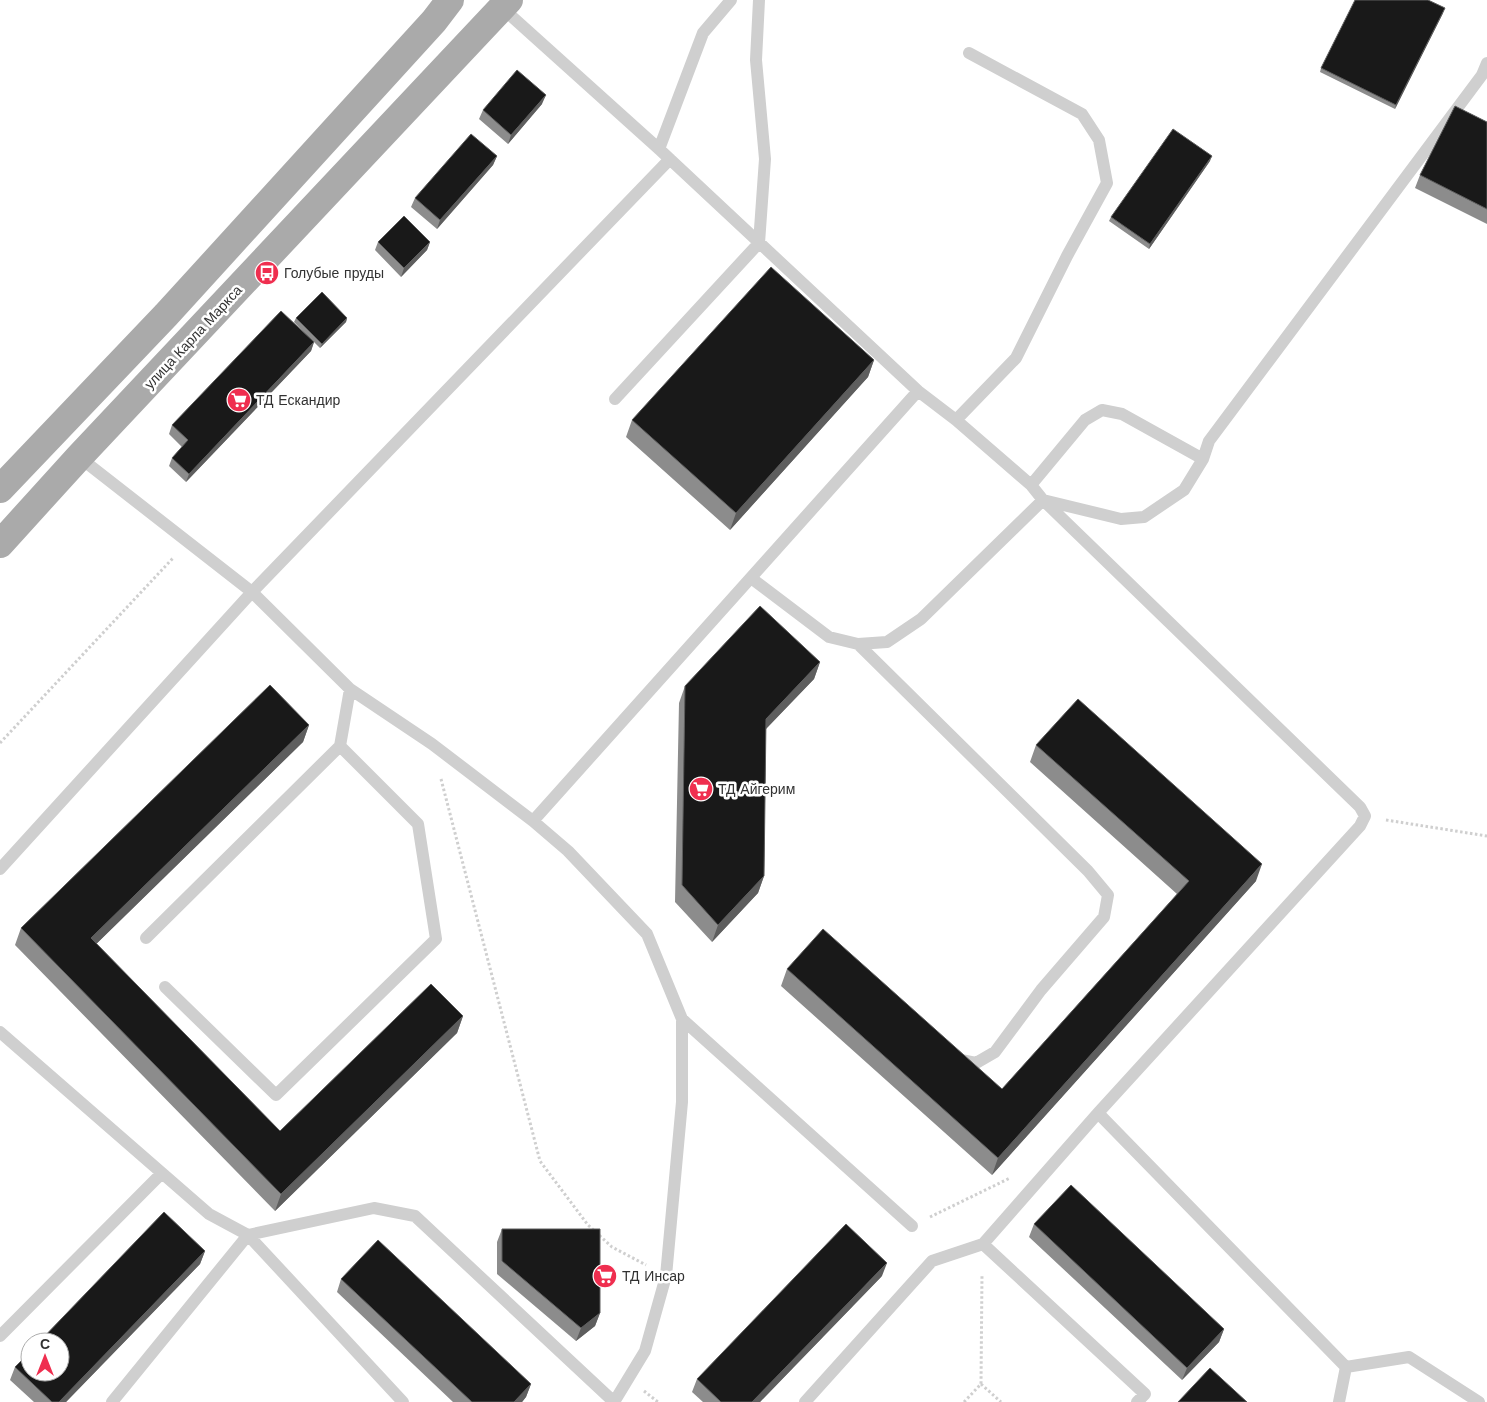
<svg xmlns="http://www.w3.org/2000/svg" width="1487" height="1402" font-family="'Work Sans',sans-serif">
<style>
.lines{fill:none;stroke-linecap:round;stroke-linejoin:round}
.path{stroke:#cfcfcf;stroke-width:3;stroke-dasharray:2.5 2.5;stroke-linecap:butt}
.service{stroke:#cfcfcf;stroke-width:12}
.primary{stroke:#aaa;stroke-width:28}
.wall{fill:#8c8c8c}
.shaded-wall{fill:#5e5e5e}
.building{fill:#191919;stroke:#5e5e5e}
.labels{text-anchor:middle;stroke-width:5;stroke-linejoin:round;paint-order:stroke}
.poi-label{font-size:14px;fill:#323232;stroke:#fff;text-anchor:start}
.street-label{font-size:14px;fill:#323232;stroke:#fff}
</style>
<rect width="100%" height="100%" fill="#fff"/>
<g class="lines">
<!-- path -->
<path class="path" d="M0,743L174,557
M441,779L540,1161L588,1225L612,1247L646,1265
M1386,820L1487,836
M930,1217L1010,1178
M981,1384L1001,1402
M644,1391L658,1402
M964,1402L981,1384L982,1274"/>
<!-- service -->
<path class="service" d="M499,5L659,149L918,391L956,420L1031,485L1043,500L1360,807L1365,816L1360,826L1098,1113L983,1244L932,1261L805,1402
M659,149L703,33L731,0
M615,399L759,243L765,159L756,60L759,0
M956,420L1016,358L1067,256L1107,183L1099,140L1082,114L969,53
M79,457L252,592L670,159
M1031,485L1085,420L1102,410L1122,414L1203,459
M751,578L829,637L858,644L887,642L921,619L1043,500L1121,519L1144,517L1184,490L1203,459L1209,441L1482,75L1487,63
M858,644L1088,871L1108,895L1104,917L1041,990L995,1052L976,1063L956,1059
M350,689L432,744L533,821L568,851L647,934L682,1019V1102L666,1276L645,1351L614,1402
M533,821L918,391
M0,869L252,592L350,689L340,746L146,938
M165,987L276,1095L436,939L418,824L340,746
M682,1019L912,1226
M0,1032L209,1214L248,1235L374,1208L415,1216L614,1402
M1098,1113L1346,1367L1339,1402
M983,1244L1145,1394L1137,1402
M0,1336L162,1173
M1346,1367L1409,1357L1479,1402
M112,1402L248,1235L403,1402"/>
<!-- primary -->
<path class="primary" d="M0,489L166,315L434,21L450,0
M0,544L79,457L509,0"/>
</g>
<!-- wall -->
<path class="wall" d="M1443,13L1395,109L1320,72L1321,68Z
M542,104L508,144L479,119L483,110Z
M1487,122V224L1415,188L1420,175Z
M497,156L493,165L437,229L411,207L415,198Z
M1210,161L1149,249L1109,221L1111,217Z
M378,242H430L427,250L401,277L375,250Z
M296,318H347L346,322L320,348L314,342L311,351L186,482L169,466L172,458L182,447L169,434L172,425L310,339L294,322Z
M874,360L868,377L730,530L626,437L632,420Z
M820,662L814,679L766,729L764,876L758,893L712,942L675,902L679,703L685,686Z
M309,725L303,742L96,944L280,1131L463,1016L457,1033L275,1211L15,945L21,928Z
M1036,745L1256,881L992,1175L781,986L787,969L1002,1089L1177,894L1030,762Z
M1034,1224L1224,1329L1219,1342L1182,1380L1029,1237Z
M502,1229L600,1313L595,1326L576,1341L497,1274V1242Z
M205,1251L200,1264L66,1402H34L10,1380L15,1367Z
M882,1276L760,1402H703L692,1392L697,1379Z
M341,1279L531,1384L526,1397L522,1402H453L337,1292Z"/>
<!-- shaded-wall -->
<path class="shaded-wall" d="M1445,8L1443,13L1395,109L1396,105Z
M546,95L542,104L508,144L511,135Z
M497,156L493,165L437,229L440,220Z
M1212,156L1210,161L1149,249L1150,244Z
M430,242L427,250L401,277L404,268Z
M347,318L346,322L320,348L322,344Z
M314,342L311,351L186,482L189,474Z
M874,360L868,377L730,530L736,513Z
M820,662L814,679L759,736L766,719Z
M309,725L303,742L85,955L91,938Z
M1262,864L1256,881L992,1175L998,1158Z
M764,876L758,893L712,942L718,925Z
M463,1016L457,1033L275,1211L281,1194Z
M205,1251L200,1264L66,1402H59Z
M887,1263L882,1276L760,1402H752Z
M600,1313L595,1326L576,1341L581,1328Z
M1224,1329L1219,1342L1182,1380L1187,1368Z
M531,1384L526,1397L522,1402H514Z"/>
<!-- building -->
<path class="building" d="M1355,0H1428L1445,8L1396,105L1321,68Z
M517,70L546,95L511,135L483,110Z
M1455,106L1487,122V209L1420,175Z
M1173,129L1212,156L1150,244L1111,217Z
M471,134L497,156L440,220L415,198Z
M404,216L430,242L404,268L378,242Z
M771,267L874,360L736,513L632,420Z
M322,292L347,318L322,344L296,318Z
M281,311L314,342L189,474L172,458L188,440L172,425Z
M760,606L820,662L766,719L764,876L718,925L682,885L685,686Z
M270,685L309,725L91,938L280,1131L431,984L463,1016L281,1194L21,928Z
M1078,699L1262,864L998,1158L787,969L823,929L1002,1089L1189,881L1036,745Z
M1071,1185L1224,1329L1187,1368L1034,1224Z
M164,1212L205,1251L59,1402H52L15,1367L30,1352V1372H60V1342H39Z
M846,1224L887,1263L752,1402H721L697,1379Z
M502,1229H600V1313L581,1328L502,1261Z
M378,1240L531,1384L514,1402H472L341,1279Z
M1210,1368L1247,1402H1178Z"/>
<!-- icons -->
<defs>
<g id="bus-disc" transform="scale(1.25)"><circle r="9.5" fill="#ef2e4f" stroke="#fff"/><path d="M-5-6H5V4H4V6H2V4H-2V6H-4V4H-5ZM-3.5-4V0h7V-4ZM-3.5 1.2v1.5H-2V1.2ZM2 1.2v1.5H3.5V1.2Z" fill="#fff"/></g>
<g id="supermarket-disc" transform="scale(1.25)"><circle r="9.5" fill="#ef2e4f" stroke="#fff"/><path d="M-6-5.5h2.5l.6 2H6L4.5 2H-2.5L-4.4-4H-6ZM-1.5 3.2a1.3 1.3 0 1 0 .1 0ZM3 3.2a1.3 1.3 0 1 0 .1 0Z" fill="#fff"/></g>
</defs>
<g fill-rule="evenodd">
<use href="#bus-disc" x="267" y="273"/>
<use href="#supermarket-disc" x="239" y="400"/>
<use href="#supermarket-disc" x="701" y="789"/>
<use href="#supermarket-disc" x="605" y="1276"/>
</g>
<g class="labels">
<!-- poi labels -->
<g class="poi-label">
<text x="284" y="278">Голубые пруды</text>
<text x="256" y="405">ТД Ескандир</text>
<text x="718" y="794">ТД Айгерим</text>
<text x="622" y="1281">ТД Инсар</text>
</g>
<!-- street labels -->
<g class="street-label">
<text transform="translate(193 337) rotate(-47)" y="5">улица Карла Маркса</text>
</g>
</g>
<!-- north arrow -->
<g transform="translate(45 1357)"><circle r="24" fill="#ffffff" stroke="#adadad"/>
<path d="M0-4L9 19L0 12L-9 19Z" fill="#ef2e4f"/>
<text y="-8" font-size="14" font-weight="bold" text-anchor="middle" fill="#323232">С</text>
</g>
</svg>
